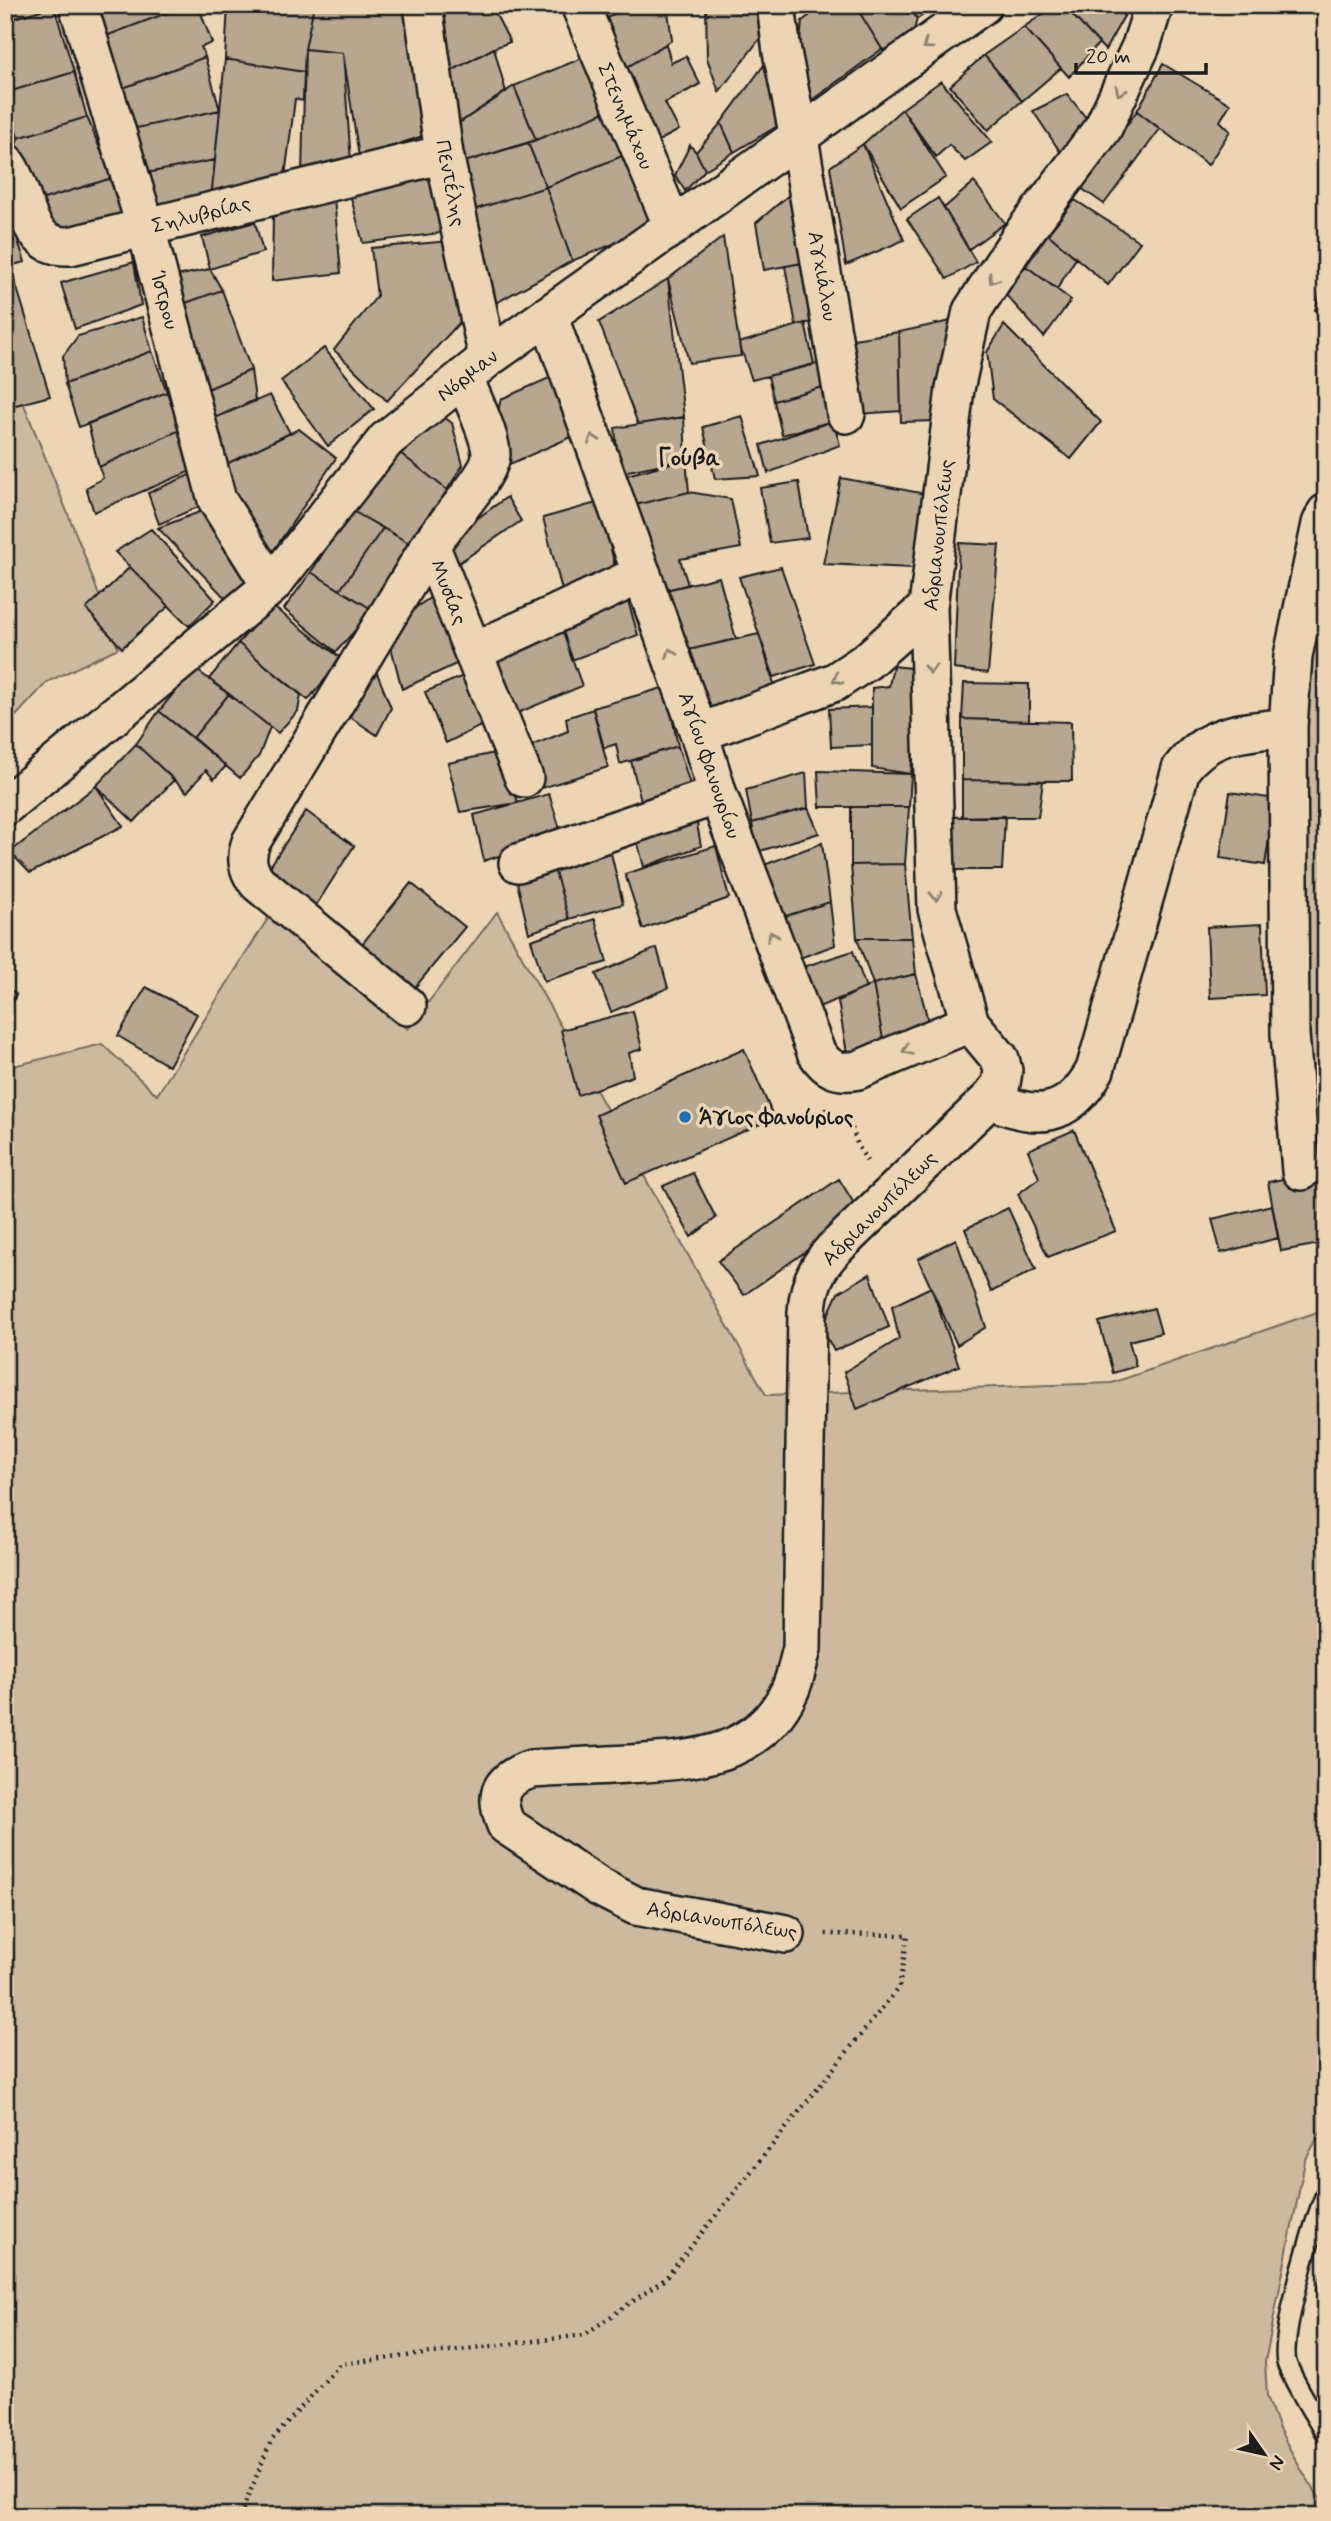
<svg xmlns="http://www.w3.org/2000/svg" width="1331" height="2521" font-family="Mynerve,sans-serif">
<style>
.green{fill:#ceb99e;stroke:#756a5d;stroke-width:2}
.building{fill:#b8a68f;stroke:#1c1c1c;stroke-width:2}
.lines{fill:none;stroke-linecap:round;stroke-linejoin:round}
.service-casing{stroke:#1c1c1c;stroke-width:23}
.minor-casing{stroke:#1c1c1c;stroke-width:42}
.path{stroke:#1c1c1c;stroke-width:4.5;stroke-dasharray:2 5;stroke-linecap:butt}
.service{stroke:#ecd4b4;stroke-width:18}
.minor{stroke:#ecd4b4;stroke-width:37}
.oneway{stroke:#8e8170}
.poi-dot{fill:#1f6fb2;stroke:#ecd4b4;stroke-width:2.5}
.labels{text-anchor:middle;stroke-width:7;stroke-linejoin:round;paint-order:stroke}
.street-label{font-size:21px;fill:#1c1c1c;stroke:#ecd4b4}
.poi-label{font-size:21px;font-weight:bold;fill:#1c1c1c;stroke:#ecd4b4;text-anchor:start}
.neighbourhood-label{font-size:23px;font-weight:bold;fill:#1c1c1c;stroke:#ecd4b4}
</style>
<rect width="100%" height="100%" fill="#ecd4b4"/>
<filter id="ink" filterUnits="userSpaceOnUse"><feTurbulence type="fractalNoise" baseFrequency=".0143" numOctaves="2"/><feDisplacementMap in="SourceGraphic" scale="14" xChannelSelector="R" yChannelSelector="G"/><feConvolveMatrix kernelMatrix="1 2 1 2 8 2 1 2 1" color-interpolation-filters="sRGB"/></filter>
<g filter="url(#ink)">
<!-- green -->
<path class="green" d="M5,363L8,365L82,549L118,648L47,682L5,728Z
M1326,573V1066L1306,1064L1305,818L1310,648Z
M272,912L408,1029L497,912L766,1395L1112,1383L1326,1309V2122L1305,2161L1265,2362L1267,2396L1278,2427L1299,2466L1326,2508V2516H5V1068L102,1044L157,1095Z"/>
<!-- building -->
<path class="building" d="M5,5H54V6L5,21Z
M80,5H188L90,42Z
M188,5H198L212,43L201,47L205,57L110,93L90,42Z
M228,5H314L305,49L304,72L225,59Z
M314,5H411L429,134L359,157L343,53L305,49Z
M430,5H470L434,16Z
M470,5H491L510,42L494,48L444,75L434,16Z
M600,5H627L606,19Z
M627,5H667L672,40L624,69L606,19Z
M706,5H765L768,28L719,92L707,58Z
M824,5H855L882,49L812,100L797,73L802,21Z
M855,5H908L917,19L913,33L890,52L882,49Z
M908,5H938L917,19Z
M1056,5H1063L1099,43L1069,77L1024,27Z
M1063,5H1115L1124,16L1105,50Z
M1115,5H1129L1124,16Z
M54,6L74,72L5,93V21Z
M1024,27L1061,68L1022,101L984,55Z
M666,44L671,63L686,56L700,84L665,103L679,130L653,144L624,69Z
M494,48L506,92L453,127L444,75Z
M305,49L343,53L351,162L302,174Z
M984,55L1022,101L988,130L950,86Z
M587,56L610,110L536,140L514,86Z
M205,57L220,110L118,132L110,93Z
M225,59L304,72L303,101L295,99L284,184L211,199Z
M767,61L786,121L734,152L721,123Z
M1163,64L1230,104L1220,121L1230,131L1208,165L1137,111Z
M74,72L87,117L18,138L5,93Z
M941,81L992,142L965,161L949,145L936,157L902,109Z
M514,86L536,140L458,164L453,127Z
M1067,94L1091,124L1065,159L1033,111Z
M902,109L946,177L901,208L863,144Z
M220,110L215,160L136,175L118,132Z
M610,110L627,154L546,187L528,143Z
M1137,111L1160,129L1104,204L1081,188Z
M87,117L112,178L34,202L11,163L18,138Z
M721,123L734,152L705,170L696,152Z
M528,143L546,187L467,212L458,164Z
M863,144L904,240L846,265L830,167Z
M690,145L696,152L705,170L685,191L675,175Z
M627,154L657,226L572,261L546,187Z
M215,160L211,199L150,218L136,175Z
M433,176L441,233L363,243L350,194Z
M112,178L126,223L56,240L34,202Z
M974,182L1005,223L969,249L944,208Z
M546,187L572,261L494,304L467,212Z
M796,189L808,262L764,270L756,223Z
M334,198L341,273L272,281L273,212Z
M938,198L976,262L947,279L907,219Z
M1075,200L1140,242L1108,285L1048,234Z
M5,201L25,262L5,267Z
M255,222L263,252L210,269L202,237Z
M1048,234L1076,258L1057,289L1026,266Z
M723,237L741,356L689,363L668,279Z
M450,241L461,321L387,401L334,350L377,296L371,248Z
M134,262L141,305L75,329L61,283Z
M808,262L819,321L796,325L785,266Z
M10,265L50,396L8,407L5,399V267Z
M1026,266L1071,300L1044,337L1005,294Z
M210,269L222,290L180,305L172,277Z
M1326,277V314L1315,310Z
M668,279L684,417L638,424L599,322Z
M222,290L251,370L203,391L180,305Z
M142,317L152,351L65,384L63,356L78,336Z
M960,319L937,421L901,422L899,332Z
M805,323L814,364L752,380L739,343Z
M1004,325L1101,422L1071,459L993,399L987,352Z
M899,332L901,411L858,414L853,339Z
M324,348L374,409L328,446L281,381Z
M152,351L167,392L79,427L65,384Z
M825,362L829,385L774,401L768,376Z
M251,370L255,400L210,420L203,391Z
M563,372L585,431L510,464L494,427L501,399Z
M829,385L833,421L782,435L774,401Z
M167,392L180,430L99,467L88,424Z
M270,395L290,433L220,467L210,420Z
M436,411L452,423L463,465L447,490L395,449Z
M742,416L760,476L715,479L703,427Z
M684,417L686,459L619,473L615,428Z
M833,421L840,445L768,473L761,445Z
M182,429L198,468L94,512L86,488L103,478L99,467Z
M299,429L336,458L270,556L230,500L220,467Z
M395,449L447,490L414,546L351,510Z
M686,459L689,492L631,506L627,475Z
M194,473L205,504L159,524L148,493Z
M841,478L926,494L913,568L823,564Z
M799,482L808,538L770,543L760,488Z
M689,492L731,499L741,548L680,559L688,585L661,591L631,506Z
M507,497L521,521L451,568L439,546Z
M600,502L617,575L563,594L543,518Z
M215,506L245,582L230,603L158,528Z
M351,510L383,528L340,590L311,572Z
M383,528L414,546L373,610L340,590Z
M151,529L215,600L189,626L115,552Z
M959,543L999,545L988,673L954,669Z
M130,567L169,606L122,648L86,609Z
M781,567L815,664L774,677L739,577Z
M311,572L373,610L336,652L284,609Z
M719,577L736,639L684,651L661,591Z
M437,593L465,660L402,689L386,628Z
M626,594L638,635L572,660L559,618Z
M272,606L342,659L308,700L238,643Z
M561,627L582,686L513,715L490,659Z
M759,634L777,694L704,714L684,651Z
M238,643L301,695L298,711L278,733L209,679Z
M371,658L391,708L377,735L335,707Z
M893,666L919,669L911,774L872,768V688L889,686Z
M194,668L229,694L193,738L159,711Z
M470,673L489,722L446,743L425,692Z
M964,683L1029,684V721L962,719Z
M666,687L678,746L620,764L616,744L604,748L593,708Z
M229,694L270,727L259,756L240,778L193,738Z
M872,707V745L831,747L829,709Z
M593,709L608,767L542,788L528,747L568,731L566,718Z
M159,711L226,766L214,779L206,770L187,792L136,744Z
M962,719L1071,722L1072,781L962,780Z
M136,744L174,780L134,822L96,786Z
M678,746L693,794L643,809L631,761Z
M504,751L518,803L460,812L448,763Z
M818,771L911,774L909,807H820Z
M806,773L808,808L752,823L746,790Z
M962,780L1043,781L1038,817H962Z
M96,786L123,826L30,873L10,852Z
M1230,792L1275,799L1265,865L1220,858Z
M549,794L562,835L484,861L474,815Z
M694,807L701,846L644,867L633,825Z
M851,807H909L905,864L851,865Z
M808,808L819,833L757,852L752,823Z
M306,811L354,846L311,913L262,879Z
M1005,816L1002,870H949V817Z
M822,843L830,902L770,921L756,868Z
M716,846L729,898L643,929L625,874Z
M611,853L623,904L569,919L553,865Z
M5,864L13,870L5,900Z
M905,864L912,938H857L851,865Z
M553,865L569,919L529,933L515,874Z
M411,883L465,927L407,997L354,954Z
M830,902L835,945L789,962L777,919Z
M595,919L607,962L544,981L531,940Z
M1262,924L1265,995L1210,998L1207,927Z
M857,938H912L916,974L873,984Z
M657,948L668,988L611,1012L596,974Z
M853,951L866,988L814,1009L803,967Z
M916,974L928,1021L883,1039L873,984Z
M873,984L883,1039L847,1053L838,1001Z
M5,986L16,994L5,1019Z
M146,987L197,1014L169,1066L118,1036Z
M633,1011L642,1049L629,1053L633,1076L578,1095L561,1030Z
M744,1049L774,1118L626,1183L596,1115Z
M1074,1130L1116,1231L1048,1257L1018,1194L1039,1178L1028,1150Z
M1322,1171L1326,1191V1243L1281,1251L1268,1182Z
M693,1173L716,1218L691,1237L663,1186Z
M839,1179L860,1213L744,1295L718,1261Z
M1272,1205L1278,1238L1221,1253L1212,1219Z
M1008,1208L1036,1269L991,1292L965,1229Z
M956,1239L986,1327L957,1345L918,1259Z
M870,1274L889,1327L834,1351L822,1328L838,1293Z
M931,1287L959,1366L857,1409L844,1372L899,1339L892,1306Z
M1154,1308L1161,1333L1129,1341L1136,1366L1113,1373L1099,1322Z
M1326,2258V2306L1317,2290Z"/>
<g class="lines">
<!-- service casing -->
<g class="service-casing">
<path id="service" d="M1326,2193C1314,2221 1278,2339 1287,2364C1295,2385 1314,2414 1326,2435"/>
</g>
<!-- minor casing -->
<g class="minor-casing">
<path id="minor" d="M78,5L146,228L217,500L271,586
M423,5L444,154L488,358
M580,5L673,227
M776,5L782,52L799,138L846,414
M5,162C28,191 22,249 70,246L444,154
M548,315L699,733L718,795L816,1052C827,1069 837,1074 858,1070L970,1023
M464,377C471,397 491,435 491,455C491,474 443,527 430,545L524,778
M473,652L642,574
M1288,727L1293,656L1321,524L1326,513
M699,733L835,682L867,661L928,607
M5,806L271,586L386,440L488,358L983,5
M518,863L718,795
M407,1006L258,883C247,870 245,858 251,842L430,545
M990,1099C1037,1121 1069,1118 1095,1070L1181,769C1210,730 1245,733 1288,727L1290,1034L1301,1171
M786,1934L636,1906L599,1887L506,1825C493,1794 500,1780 531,1769C563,1767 596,1766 628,1764C692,1760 759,1758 790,1690C796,1677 798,1662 802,1649L807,1312C808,1287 816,1268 833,1250L990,1099L1001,1084L1003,1071L1000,1059L970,1023L937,909L928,607L955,389L972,311L1019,239L1103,128L1141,46L1154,5"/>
</g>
<!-- path -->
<path class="path" d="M826,1108L828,1123L848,1116L858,1146L867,1161
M240,2516L271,2441L340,2364L584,2335L665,2279L899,1987L908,1935L825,1934"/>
<!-- service -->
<use href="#service" class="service"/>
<!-- minor -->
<use href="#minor" class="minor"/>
</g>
<!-- one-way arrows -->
<defs><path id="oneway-chevron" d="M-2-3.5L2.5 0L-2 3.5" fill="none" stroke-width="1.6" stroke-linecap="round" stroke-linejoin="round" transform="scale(1.75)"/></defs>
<g class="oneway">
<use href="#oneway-chevron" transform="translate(927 45) rotate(144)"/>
<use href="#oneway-chevron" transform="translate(1120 91) rotate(115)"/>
<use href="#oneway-chevron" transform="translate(993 279) rotate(124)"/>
<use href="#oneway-chevron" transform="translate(593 439) rotate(-110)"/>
<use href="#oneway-chevron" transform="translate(671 653) rotate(-110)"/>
<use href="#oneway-chevron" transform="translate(930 669) rotate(88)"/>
<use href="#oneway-chevron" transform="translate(837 679) rotate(151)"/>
<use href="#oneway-chevron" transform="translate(936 896) rotate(88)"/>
<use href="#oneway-chevron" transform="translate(772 936) rotate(-111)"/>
<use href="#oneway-chevron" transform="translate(907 1050) rotate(157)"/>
</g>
</g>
<!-- markers -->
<circle class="poi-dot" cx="685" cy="1117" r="7"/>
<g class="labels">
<!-- street labels -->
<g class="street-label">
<text transform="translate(626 116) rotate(67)" y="7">Στενημάχου</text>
<text transform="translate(451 183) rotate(79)" y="7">Πεντέλης</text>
<text transform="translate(201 214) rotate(-14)" y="7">Σηλυβρίας</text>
<text transform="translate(823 276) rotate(80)" y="7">Αγχιάλου</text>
<text transform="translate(165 300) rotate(75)" y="7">Ίστρου</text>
<text transform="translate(467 375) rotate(-38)" y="7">Νόρμαν</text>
<text transform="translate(938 535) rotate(-84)" y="7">Αδριανουπόλεως</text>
<text transform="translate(449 592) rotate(68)" y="7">Μυσίας</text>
<text transform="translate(710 765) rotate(71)" y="7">Αγίου Φανουρίου</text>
<text transform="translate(879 1208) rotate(-45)" y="7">Αδριανουπόλεως</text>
<text transform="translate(722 1920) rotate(9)" y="7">Αδριανουπόλεως</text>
</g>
<!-- poi labels -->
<g class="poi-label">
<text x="699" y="1124">Άγιος Φανούριος</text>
</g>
<!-- neighbourhood labels -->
<g class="neighbourhood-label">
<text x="689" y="465">Γούβα</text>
</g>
</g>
<!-- margin -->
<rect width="1331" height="2521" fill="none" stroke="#ecd4b4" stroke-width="28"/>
<rect x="14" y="14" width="1303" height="2493" fill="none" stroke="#1c1c1c" stroke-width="2.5" filter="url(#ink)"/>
<!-- north arrow -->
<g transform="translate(1264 2454) rotate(124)" stroke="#ecd4b4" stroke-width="5" paint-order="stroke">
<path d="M0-5L12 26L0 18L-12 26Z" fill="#1c1c1c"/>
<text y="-10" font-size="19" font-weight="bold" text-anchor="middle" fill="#1c1c1c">N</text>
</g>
<!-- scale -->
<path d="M1076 63v10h130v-10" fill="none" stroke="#1c1c1c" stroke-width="3.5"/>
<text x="1086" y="63" font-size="21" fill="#1c1c1c" stroke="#ecd4b4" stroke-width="5" paint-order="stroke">20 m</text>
</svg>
